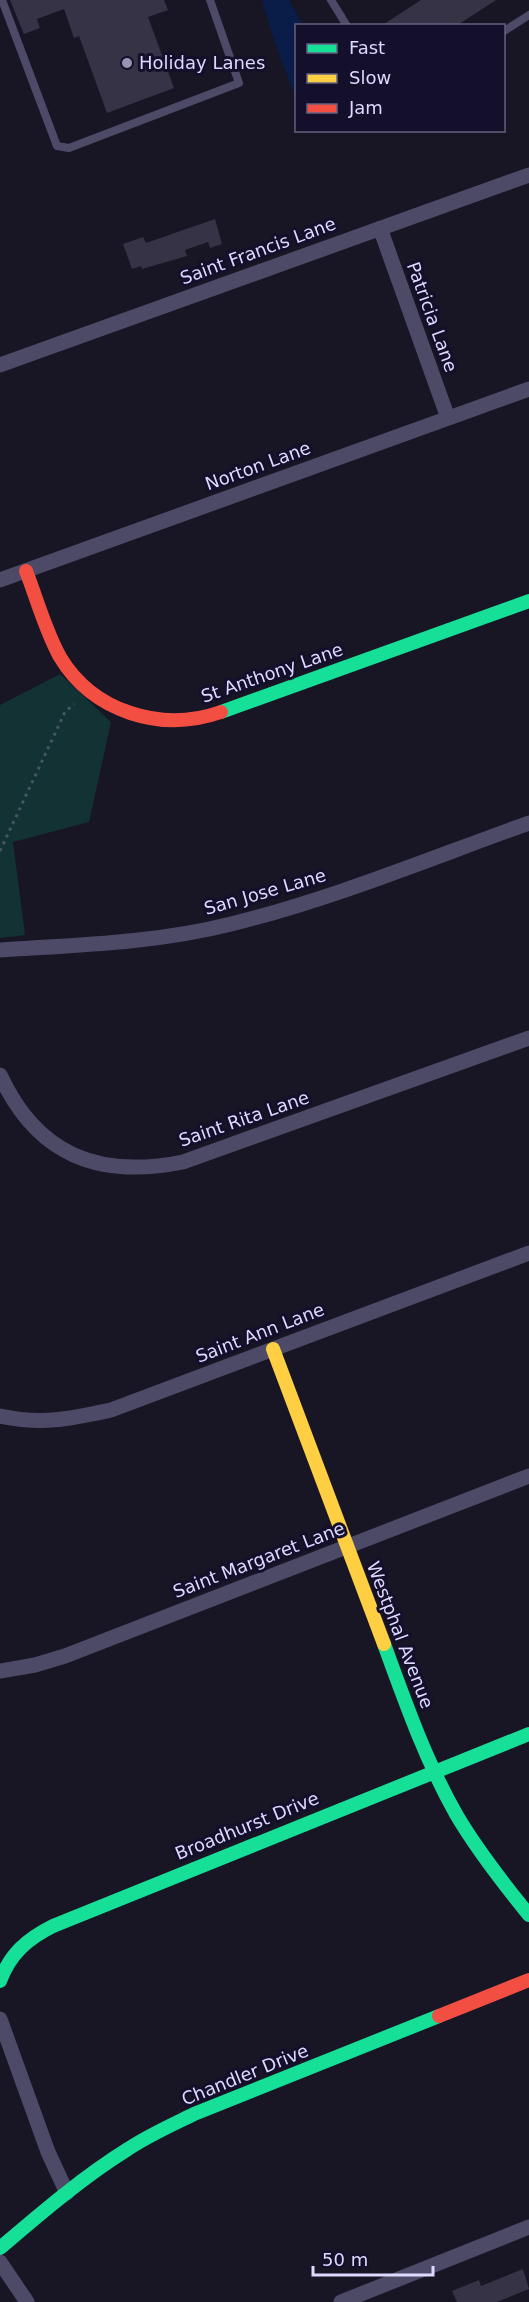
<svg xmlns="http://www.w3.org/2000/svg" width="529" height="2302" font-family="'DejaVu Sans',sans-serif">
<style>
.green{fill:#123233}
.water{fill:#091d48}
.building{fill:#373346}
.lines{fill:none;stroke-linecap:round;stroke-linejoin:round}
.path{stroke:#465466;stroke-width:3;stroke-dasharray:3 4.5;stroke-linecap:butt}
.lane{stroke:#4c4a66;stroke-width:8}
.street{stroke:#4c4a66;stroke-width:15}
.fast{stroke:#16e098;stroke-width:14}
.slow{stroke:#ffcf43;stroke-width:14}
.jam{stroke:#f24e42;stroke-width:14}
.poi-dot{fill:#9994b3;stroke:#140f2b;stroke-width:2}
.labels{text-anchor:middle;stroke-width:6;stroke-linejoin:round;paint-order:stroke}
.poi-label{font-size:18px;fill:#ded9ff;stroke:#140f2b;text-anchor:start}
.street-label{font-size:18px;fill:#ded9ff;stroke:#140f2b}
</style>
<rect width="100%" height="100%" fill="#181525"/>
<!-- green -->
<path class="green" d="M60,674L111,722L89,822L13,842L25,935L0,938V705Z"/>
<!-- water -->
<path class="water" d="M262,0H289L303,25L296,26V99L273,37Z"/>
<!-- building -->
<path class="building" d="M10,0H164L168,10L148,17L174,88L107,113L79,36L74,38L64,9L37,19L40,28L24,34Z
M421,0H496L456,26H381Z
M215,219L222,244L210,248L208,242L185,250L187,256L142,269L141,266L132,269L123,244L143,237L146,243Z
M523,2269L529,2289L497,2302H457L452,2291L479,2280L481,2286Z"/>
<g class="lines">
<!-- path -->
<path class="path" d="M0,851L65,712L74,704"/>
<!-- lane -->
<path class="lane" d="M2,0L57,146L69,148L239,83L210,0
M331,0L347,26
M504,31L529,15"/>
<!-- street -->
<path class="street" d="M380,228L448,418
M0,365L529,175
M0,580L529,389
M0,950C77,945 156,943 231,924C333,899 431,858 529,823
M0,1075C37,1155 98,1179 183,1162L529,1038
M0,1416C43,1425 69,1419 111,1410L529,1253
M0,1671L35,1665L65,1656L529,1476
M0,2019L48,2152L67,2193
M0,2262L27,2302
M341,2302L529,2227"/>
<!-- fast -->
<path class="fast" d="M221,712L529,601
M384,1644C405,1702 426,1761 456,1814C477,1850 503,1883 529,1915
M0,1981C10,1954 27,1939 53,1926L529,1734
M0,2248C41,2213 83,2177 128,2149C149,2135 172,2125 194,2114L439,2016"/>
<!-- slow -->
<path class="slow" d="M273,1349L384,1644"/>
<!-- jam -->
<path class="jam" d="M26,571C37,599 45,630 60,657C93,712 161,733 221,712
M439,2016L529,1980"/>
</g>
<!-- markers -->
<circle class="poi-dot" cx="127" cy="63" r="6"/>
<g class="labels">
<!-- poi labels -->
<g class="poi-label">
<text x="139" y="69">Holiday Lanes</text>
</g>
<!-- street labels -->
<g class="street-label">
<text transform="translate(258 251) rotate(-20)" y="6">Saint Francis Lane</text>
<text transform="translate(432 317) rotate(70)" y="6">Patricia Lane</text>
<text transform="translate(258 466) rotate(-20)" y="6">Norton Lane</text>
<text transform="translate(272 673) rotate(-19)" y="6">St Anthony Lane</text>
<text transform="translate(265 892) rotate(-16)" y="6">San Jose Lane</text>
<text transform="translate(244 1119) rotate(-19)" y="6">Saint Rita Lane</text>
<text transform="translate(260 1333) rotate(-21)" y="6">Saint Ann Lane</text>
<text transform="translate(259 1560) rotate(-21)" y="6">Saint Margaret Lane</text>
<text transform="translate(400 1635) rotate(69)" y="6">Westphal Avenue</text>
<text transform="translate(247 1826) rotate(-22)" y="6">Broadhurst Drive</text>
<text transform="translate(245 2075) rotate(-22)" y="6">Chandler Drive</text>
</g>
</g>
<!-- legend -->
<rect x="295" y="24" width="210" height="108" fill="#140f2b" stroke="#656080" stroke-width="1.5"/>
<rect x="307" y="44" width="30" height="9" fill="#16e098" stroke="#656080" stroke-width="1.5"/>
<text x="349" y="54" font-size="18" fill="#ded9ff">Fast</text>
<rect x="307" y="74" width="30" height="9" fill="#ffcf43" stroke="#656080" stroke-width="1.5"/>
<text x="349" y="84" font-size="18" fill="#ded9ff">Slow</text>
<rect x="307" y="104" width="30" height="9" fill="#f24e42" stroke="#656080" stroke-width="1.5"/>
<text x="349" y="114" font-size="18" fill="#ded9ff">Jam</text>
<!-- scale -->
<path d="M313 2266v9h120v-9" fill="none" stroke="#ded9ff" stroke-width="3"/>
<text x="322" y="2266" font-size="18" fill="#ded9ff" stroke="#140f2b" stroke-width="4.5" paint-order="stroke">50 m</text>
</svg>
